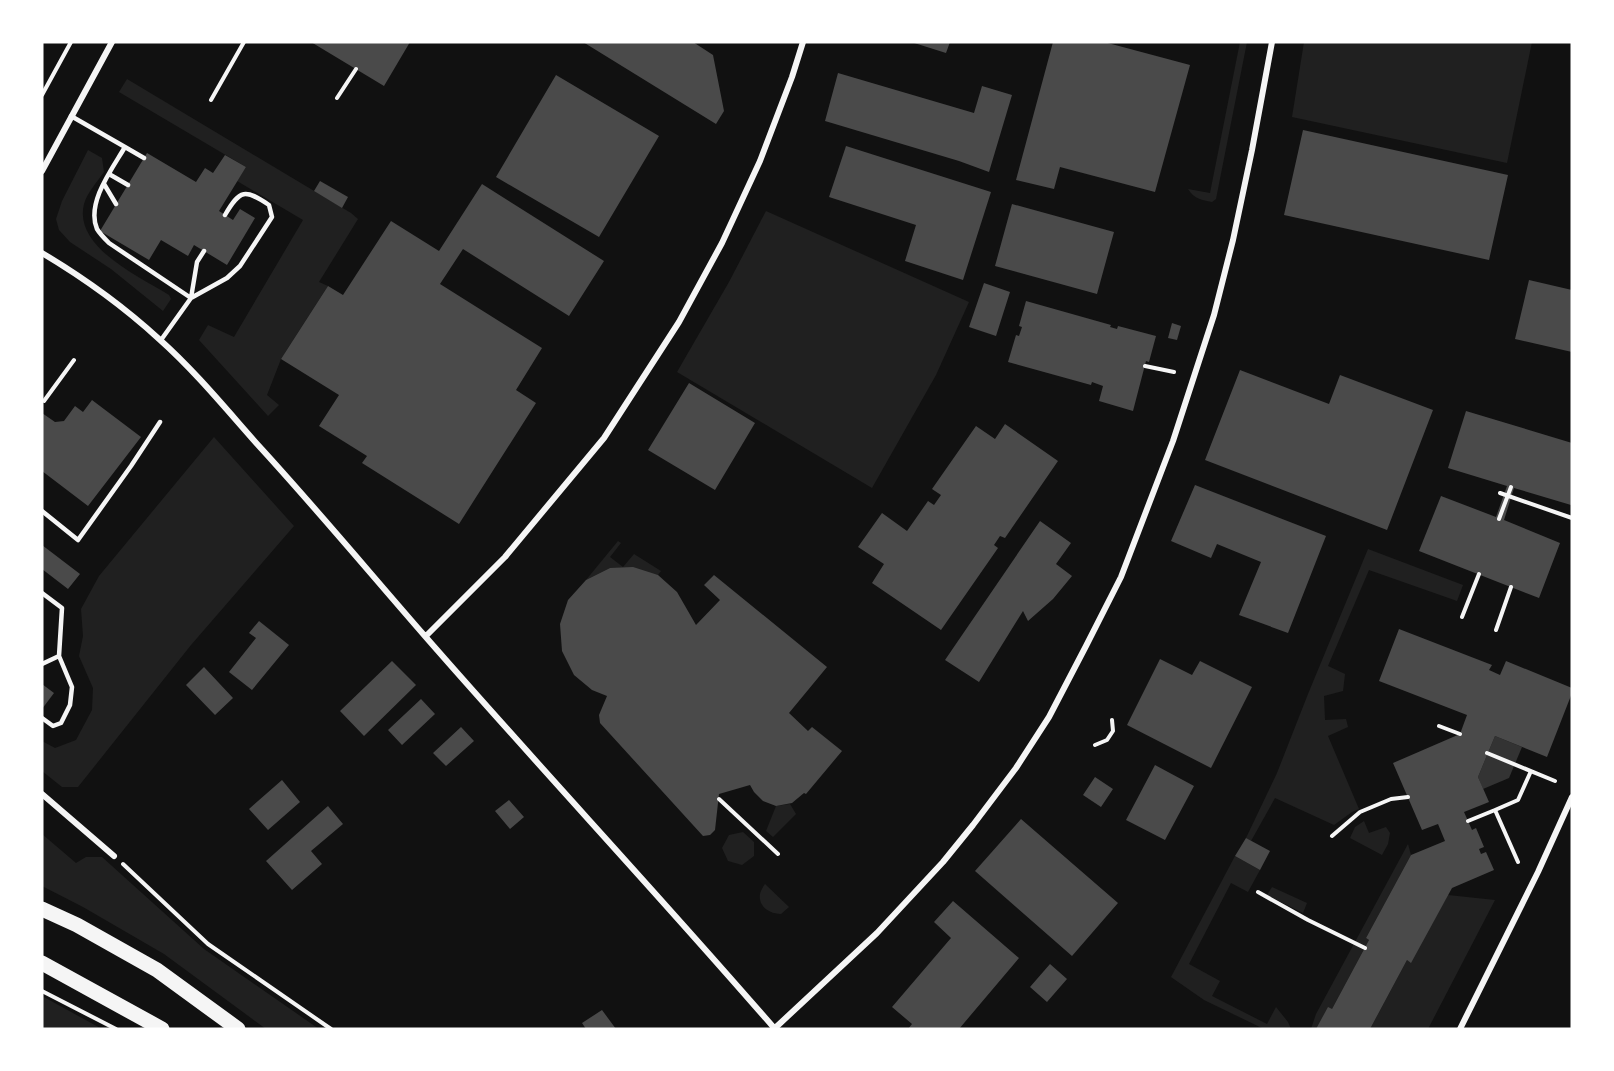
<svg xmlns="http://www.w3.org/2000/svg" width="1614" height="1071" font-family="'Zilla Slab',serif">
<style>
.green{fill:#202020}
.water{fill:#333}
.building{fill:#4a4a4a}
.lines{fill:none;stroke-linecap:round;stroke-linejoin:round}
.path{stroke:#f5f5f5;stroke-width:4}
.service{stroke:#f5f5f5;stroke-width:4.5}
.minor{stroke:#f5f5f5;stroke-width:6}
.primary{stroke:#f5f5f5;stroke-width:15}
</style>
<rect width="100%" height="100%" fill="#111"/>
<!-- green -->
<path class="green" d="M1240,42H1247L1216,199L1212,202C1202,200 1194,199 1188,189L1210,193Z
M1304,42H1532L1507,163L1292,117Z
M127,79L351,213L358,219L319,282L328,286L281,359L267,395L279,405L268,416L199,340L208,325L234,337L303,220L237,181L246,167L119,92Z
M88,150L102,158L104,172C97,182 87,193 84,204C73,247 140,277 169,295L171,299L163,311L111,269L70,242L59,230L56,219L62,201Z
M766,211L969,302L936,375L872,488L677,372L729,282Z
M214,437L294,526L191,645L78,787H62L42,771V741L55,748L76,740L92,710L93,688L79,656L83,636L81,609L99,576Z
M618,541L621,543L610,557L623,567L634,554L661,571L658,575L610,568L586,580Z
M1368,549L1463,585L1457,601L1369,570L1328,666L1345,674L1343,691L1324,696L1325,720L1346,719L1348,727L1328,736L1359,809L1352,812L1334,825L1275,798L1251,841L1246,838L1277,773L1308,694Z
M790,804L796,814L773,837L766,831L776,806Z
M1364,821L1369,833L1386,827L1390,833L1388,844L1382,855L1350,838L1355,827Z
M743,832L754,842V856L742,865L728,861L722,848L729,835Z
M42,834L76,863L86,857H102L204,949L319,1029H266L164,954L83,907L42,886Z
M1408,844L1411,855L1366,938L1369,940L1332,1009L1316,1029H1311L1316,1014Z
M1235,856L1260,870L1248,892L1231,883L1189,964L1220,981L1212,996L1267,1024L1276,1007L1288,1022L1291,1029H1264L1204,1000L1171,977Z
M765,884L789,907L781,914C770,914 758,907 760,894C761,890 763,887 765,884Z
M1272,887L1307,903L1303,913L1267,895Z
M1448,895L1495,900L1428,1029H1370L1407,960L1410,962Z
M42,996L102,1029H42Z"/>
<!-- water -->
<path class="water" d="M1495,736L1522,747L1509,778L1483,789L1478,777Z"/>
<!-- building -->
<path class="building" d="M311,42H410L384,86Z
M583,42H693L713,55L724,111L716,124Z
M911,42H950L946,53Z
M1053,42H1104L1190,65L1155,192L1060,167L1054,189L1016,180Z
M838,73L974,113L982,86L1012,95L989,172L959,161L825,121Z
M556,75L659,136L599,237L496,177Z
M1303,130L1508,175L1489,260L1284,215Z
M846,146L991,192L963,280L905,261L916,225L829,197Z
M147,153L196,182L205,168L213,173L225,155L246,167L219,211L233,220L240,209L255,218L227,265L194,245L188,256L161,240L149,260L100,231Z
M320,181L348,197L342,208L314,191Z
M482,184L604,261L569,316L463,249L440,284L542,348L516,390L536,403L459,524L362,463L367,456L319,426L339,395L281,359L328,286L343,295L391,221L439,251Z
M1012,204L1114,232L1097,294L995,266Z
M1529,280L1572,290V352L1515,339Z
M984,283L1010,292L996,336L969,327Z
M1026,301L1111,325L1110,327L1117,329L1118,326L1156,336L1149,362L1146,361L1133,411L1099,401L1103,386L1092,382L1091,385L1008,362L1016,335L1019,336L1022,327L1019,326Z
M1172,323L1181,326L1177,340L1168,338Z
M1240,370L1329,404L1340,375L1433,410L1387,530L1205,460Z
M689,383L755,423L715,490L648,450Z
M92,400L141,437L88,506L42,471V413L55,422L64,421L75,406L83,412Z
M1466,411L1572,443V500L1571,505L1514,488L1504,520L1560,543L1539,598L1419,551L1441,496L1496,517L1507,486L1448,468Z
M1005,424L1058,461L1005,538L1000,536L994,545L998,548L941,630L872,583L884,564L858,547L882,513L907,531L928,501L934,505L941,495L932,489L976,426L995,439Z
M1195,485L1326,536L1288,633L1239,615L1261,562L1217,544L1211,558L1171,541Z
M1040,521L1071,543L1056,564L1072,576L1053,599L1028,621L1023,611L979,682L945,660Z
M42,545L80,574L68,589L42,569Z
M633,567L658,575L677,592L696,625L720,600L704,585L714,575L827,667L789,713L808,731L812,727L842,751L806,794L804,793L792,803L776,806L763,801L754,792L750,785L719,794L715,830L710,835L703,836L600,723L599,715L607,696L592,690L574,675L562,651L560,624L568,600L586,580L610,568Z
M259,621L289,645L252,690L229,672L256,638L249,633Z
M1399,629L1492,665L1489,670L1500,675L1506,661L1572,688V693L1547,757L1495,736L1478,777L1489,802L1464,812L1472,830L1476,828L1484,847L1479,849L1481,854L1486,852L1494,870L1452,888L1411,963L1407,960L1370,1029H1316L1328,1007L1332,1009L1369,940L1366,938L1411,855L1445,841L1438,824L1422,830L1393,763L1460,734L1467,715L1379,681Z
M1160,659L1192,675L1200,661L1252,687L1211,768L1127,725Z
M392,661L416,685L364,736L340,711Z
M204,667L233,698L215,715L186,685Z
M42,684L54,693L42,709Z
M421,699L435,714L402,745L388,730Z
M461,727L474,741L446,766L433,753Z
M1155,765L1194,786L1165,840L1126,820Z
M1095,777L1113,789L1101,807L1083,795Z
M282,780L300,802L268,830L249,809Z
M509,800L524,817L510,829L495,811Z
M328,806L343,824L311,851L322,864L292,890L266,861Z
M1021,819L1118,903L1072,956L975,871Z
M1246,838L1270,851L1260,870L1235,856Z
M953,901L1019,958L959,1029H908L912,1024L892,1007L951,938L934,922Z
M1050,964L1067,979L1047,1002L1030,987Z
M602,1010L616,1029H586L582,1023Z"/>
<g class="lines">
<!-- path -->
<path class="path" d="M42,95L71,42
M337,98L356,69
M211,100L244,42
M1145,366L1174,372
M44,401L74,360
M1500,493L1572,518
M1499,519L1511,487
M1462,617L1479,574
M1496,630L1511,587
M1439,726L1460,734
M1095,745L1107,740L1113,731L1112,720
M1487,753L1555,781
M719,799L778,854
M1468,821L1495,810
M1332,836L1360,812L1391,799L1408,797
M1518,862L1495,810L1518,800L1531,771
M123,864L208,944L331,1029
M1258,892L1308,920L1365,948
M42,991L116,1029"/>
<!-- service -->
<path class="service" d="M71,116L125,147C112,169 86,203 97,229C100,234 105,239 109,243L191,298L161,340
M125,147L144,158
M109,174L128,185
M104,184L116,204
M204,251L197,262L191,298L227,278L240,266L272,217L269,205C245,189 240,189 225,215
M42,511L78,540L131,466L160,422
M42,593L62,608L59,656L72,687L70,705L61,723L53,726L42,718
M42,664L59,656"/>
<!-- minor -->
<path class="minor" d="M42,171L112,42
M42,253C84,278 123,306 159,339C195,371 226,409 258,445C315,507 369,572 424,635C540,768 660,896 775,1029
M426,636L505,557L604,438L679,322L722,243L760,161L792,77L803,42
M42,794L114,856
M774,1029L877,933L943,862L973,825L1016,768L1049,717L1086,646L1121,577L1173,441L1214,315L1233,240L1252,150L1272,42
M1460,1029L1538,872L1572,797"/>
<!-- primary -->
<path class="primary" d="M42,909L77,925L157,970L238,1029
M42,963L162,1029"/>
</g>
<!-- border -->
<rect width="1614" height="1071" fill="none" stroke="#ffffff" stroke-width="87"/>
</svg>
